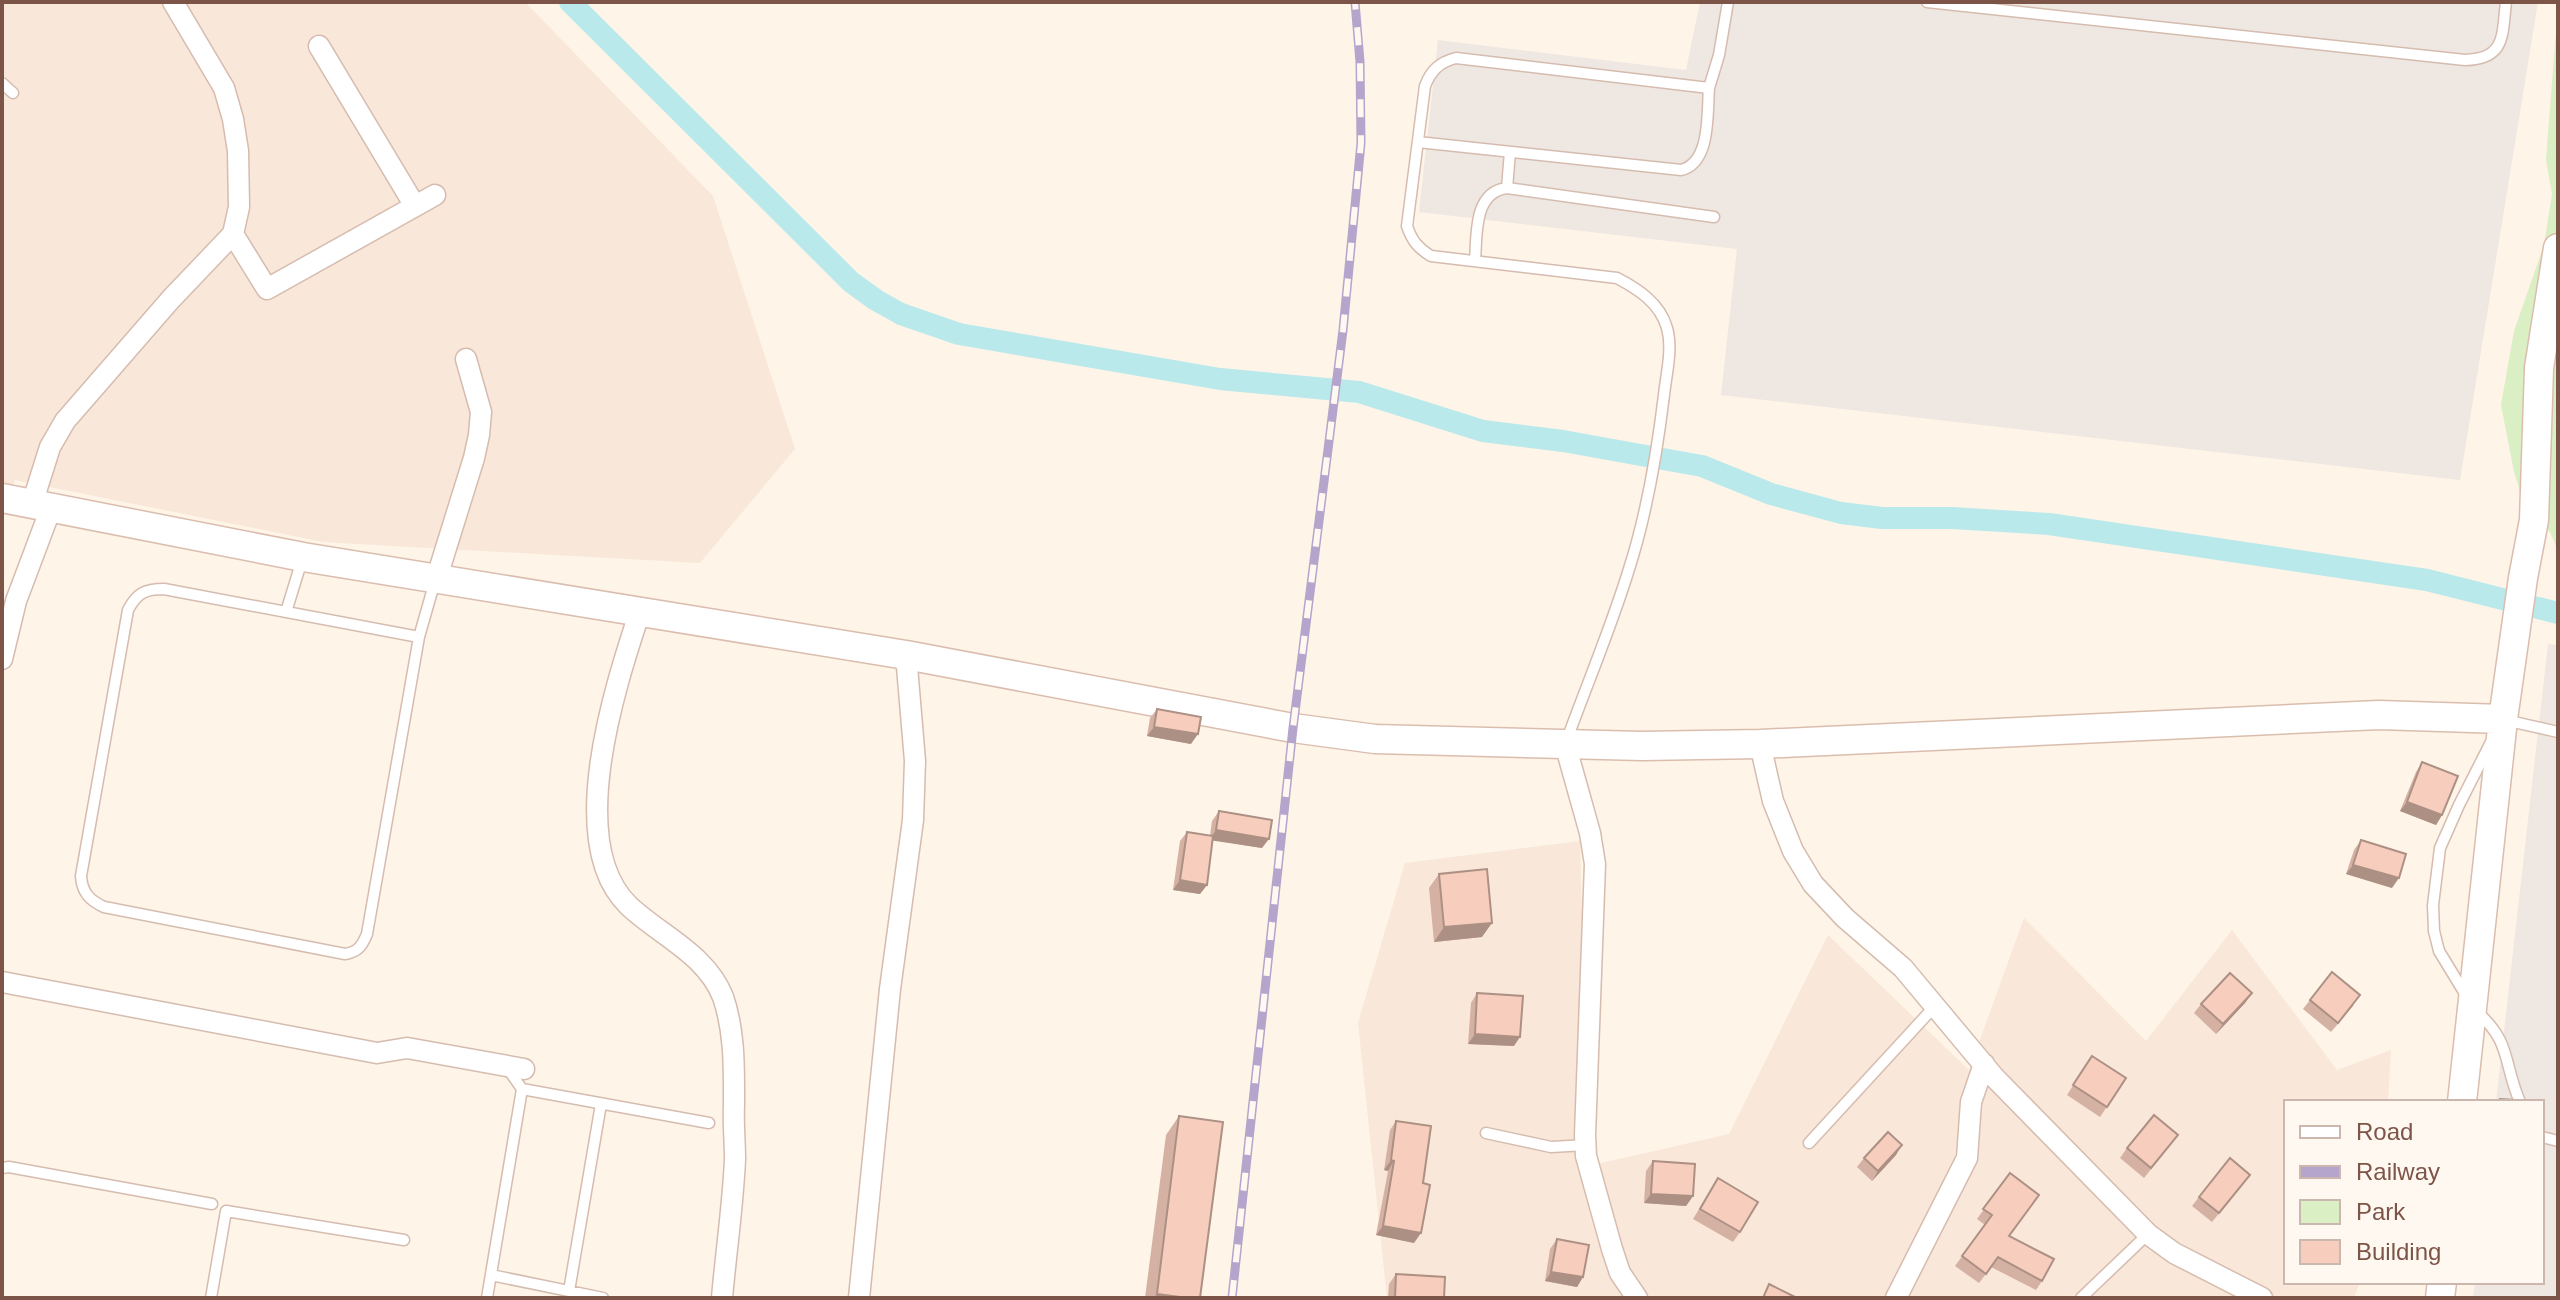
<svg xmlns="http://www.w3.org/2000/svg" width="2560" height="1300" font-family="Arial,sans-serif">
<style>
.residential{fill:#f9e7d9}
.industrial{fill:#efe7e2}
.green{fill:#daefc4}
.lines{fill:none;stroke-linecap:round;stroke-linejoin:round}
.canal{stroke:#bae9eb;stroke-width:22}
.lane-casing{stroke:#d5bcaf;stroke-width:13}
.street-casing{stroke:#d5bcaf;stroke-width:23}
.secondary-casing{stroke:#dbbdae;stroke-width:31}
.lane{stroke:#fff;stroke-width:10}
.street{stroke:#fff;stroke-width:20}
.secondary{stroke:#fff;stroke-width:28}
.rail-casing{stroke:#b5a4cb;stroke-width:9}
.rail{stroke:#fff8f1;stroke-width:6;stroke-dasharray:18;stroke-linecap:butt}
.wall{fill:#d4b1a3}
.shaded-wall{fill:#ad9084}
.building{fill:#f7cebd;stroke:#ad9084;stroke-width:2}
</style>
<rect width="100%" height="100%" fill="#fef4e8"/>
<!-- residential -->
<path class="residential" d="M2,2H525L713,196L795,449L700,563L323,542L15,480L2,519Z
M1580,841L1588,1166L1729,1134L1828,935L1969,1070L2024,918L2146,1041L2232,930L2337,1070L2391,1050L2388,1102H2286V1282H2360L2354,1298H1387L1358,1023L1405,863Z"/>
<!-- industrial -->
<path class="industrial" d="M1700,2H2538L2460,480L1721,395L1737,249L1419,212L1438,40L1686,70Z
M2548,644L2558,645V1298H2473L2475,1282H2542V1102H2496Z"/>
<!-- green -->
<path class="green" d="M2558,5V551L2550,532L2525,507L2514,472L2501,405L2514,331L2544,245L2552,194L2546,160Z"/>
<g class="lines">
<!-- canal -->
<path class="canal" d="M570,2L851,282L876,300L901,314L959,334L1220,379L1359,392L1483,431L1563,441L1702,466L1771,494L1841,513L1882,518H1952L2049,524L2427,580L2558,613"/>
<!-- lane casing -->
<g class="lane-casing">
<path id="lane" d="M1927,2L2465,60C2506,59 2502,35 2506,2
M2,83L13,93
M1418,142L1681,170C1711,163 1707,113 1709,88
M1507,188L1510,152
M1475,261C1477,236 1473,192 1507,188L1714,217
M286,612L302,560
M419,637L164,589C145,589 137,593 128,610L81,876C82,892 89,900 104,907L345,954C358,952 362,946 367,934L419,637L435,581
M2505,720L2558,732
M1566,742C1587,684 1611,628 1629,569C1647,513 1657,453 1664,395C1666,375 1673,349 1667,328C1660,303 1638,289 1617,278L1431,256C1418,248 1412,241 1407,226L1425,86C1431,70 1440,62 1456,58L1709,88L1719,55L1728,2
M2467,997L2439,951L2434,931L2433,905L2440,848L2459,805L2491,742
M2476,1011C2512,1042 2503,1063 2520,1102
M506,1066L522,1089L709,1123
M1486,1133L1551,1147L1586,1145
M2542,1137L2558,1141
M1809,1143L1935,1006
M2,1168L9,1167L212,1204
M491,1275L603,1298
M569,1291L601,1104
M211,1298L226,1211L404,1240
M487,1298L522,1089
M2081,1298L2148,1234"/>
</g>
<!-- street casing -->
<g class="street-casing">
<path id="street" d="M319,46L415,206
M233,234L267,289L435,195
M32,504L50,447L65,421L171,299L233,234L239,207L238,151L233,119L224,88L173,2
M436,580L474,458L479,435L481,412L466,359
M640,611C616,684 563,843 629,906C661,936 706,954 723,997C735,1032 734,1069 734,1105C733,1123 735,1141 735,1159C733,1205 726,1252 722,1298
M2,659L16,601L51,508
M1565,744L1590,833L1595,864L1585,1135L1586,1156L1612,1249L1620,1273L1637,1298
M1760,744L1773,801L1793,851L1813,884L1845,918L1903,968L1994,1077L2148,1234L2174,1253L2262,1298
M2,982L377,1053L407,1048L524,1069
M859,1298L890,989L913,820L915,761L906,655
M1896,1298L1967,1158L1971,1102L1984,1064"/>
</g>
<!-- secondary casing -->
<g class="secondary-casing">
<path id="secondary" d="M2,498L303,557L906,655L1293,728L1375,739L1642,746L1760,744L2379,715L2503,719
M2462,1102L2503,719L2523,578L2534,520L2539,368L2558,248
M2440,1298L2442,1282"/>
</g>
<!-- lane -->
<use href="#lane" class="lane"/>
<!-- street -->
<use href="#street" class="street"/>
<!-- secondary -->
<use href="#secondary" class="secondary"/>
<!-- rail casing -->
<g class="rail-casing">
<path id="rail" d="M1232,1298L1293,728L1343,330L1361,143L1360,62L1355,2"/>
</g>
<!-- rail -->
<use href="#rail" class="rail"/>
</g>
<!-- wall -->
<path class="wall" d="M1157,709L1191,744L1147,736L1150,718Z
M2422,762L2442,815L2436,825L2400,811L2416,772Z
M1219,811L1262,848L1213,840L1207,885L1200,894L1173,890L1180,841L1187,832L1210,836L1212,821Z
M2361,840L2392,888L2346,874L2354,850Z
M1439,874L1482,937L1434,942L1429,888Z
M1477,993L1514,1046L1468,1044L1471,1003Z
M2252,993L2245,1003L2216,1034L2194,1013L2201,1004Z
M2310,1000L2354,1005L2331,1032L2303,1009Z
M2092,1056L2126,1078L2100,1117L2067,1095Z
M1179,1116L1200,1298H1145L1166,1135Z
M1396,1121L1423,1183L1414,1243L1376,1235L1388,1171L1384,1170L1390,1130Z
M2171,1144L2144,1178L2120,1158L2127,1148Z
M1896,1155L1872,1181L1857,1167L1864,1158Z
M1653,1161L1693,1196L1686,1206L1644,1203L1646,1171Z
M2010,1173V1236L2042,1281L2036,1290L1991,1267L1979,1283L1955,1266L1985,1225L1977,1219Z
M2250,1175L2212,1222L2192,1206L2199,1197Z
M1718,1178L1740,1232L1733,1242L1693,1219Z
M1557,1239L1583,1277L1577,1287L1545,1281L1550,1249Z
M1396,1274L1444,1298H1388L1389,1284Z"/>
<!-- shaded-wall -->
<path class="shaded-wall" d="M1154,727L1198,734L1191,744L1147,736Z
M2407,802L2442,815L2436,825L2400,811Z
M1216,830L1269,839L1262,848L1209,840Z
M2353,865L2399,878L2392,888L2346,874Z
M1180,880L1207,885L1200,894L1173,890Z
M1492,923L1482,937L1434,942L1444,927Z
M2252,993L2245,1003L2216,1034L2223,1024Z
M1475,1034L1520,1037L1514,1046L1468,1044Z
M1902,1145L1896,1155L1872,1181L1878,1171Z
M1391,1160L1394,1161L1388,1171L1384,1170Z
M1651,1194L1693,1196L1686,1206L1644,1203Z
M1383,1226L1421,1233L1414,1243L1376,1235Z
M1551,1272L1583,1277L1577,1287L1545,1281Z
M1157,1294L1188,1298H1154Z"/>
<!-- building -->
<path class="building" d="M1157,709L1201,717L1198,734L1154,727Z
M2422,762L2458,776L2442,815L2407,802Z
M1219,811L1272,820L1269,839L1216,830Z
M1187,832L1213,836L1207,885L1180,880Z
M2361,840L2406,854L2399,878L2353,865Z
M1487,869L1492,923L1444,927L1439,874Z
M2332,972L2360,995L2338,1023L2310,1000Z
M2230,973L2252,993L2223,1024L2201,1004Z
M1477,993L1523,996L1520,1037L1475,1034Z
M2092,1056L2126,1078L2107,1107L2073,1085Z
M2500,1099L2529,1101V1102H2500Z
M2154,1115L2178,1135L2151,1168L2127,1148Z
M1179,1116L1223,1122L1200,1298H1188L1157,1294Z
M1396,1121L1431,1126L1423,1183L1430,1185L1421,1233L1383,1226L1394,1161L1391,1160Z
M1888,1132L1902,1145L1878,1171L1864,1158Z
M2230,1158L2250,1175L2219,1213L2199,1197Z
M1653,1161L1695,1164L1693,1196L1651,1194Z
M2010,1173L2039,1195L2009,1236L2054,1259L2042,1281L1998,1257L1986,1274L1962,1256L1992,1215L1983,1209Z
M1718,1178L1758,1202L1740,1232L1700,1209Z
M1557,1239L1589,1245L1583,1277L1551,1272Z
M1396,1274L1445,1277L1444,1298H1395Z
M1769,1284L1797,1298H1763Z"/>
<!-- border -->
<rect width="2560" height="1300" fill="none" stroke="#7d5548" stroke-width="8"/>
<!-- legend -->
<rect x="2284" y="1100" width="260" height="184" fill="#fff8f1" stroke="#cbb7ad" stroke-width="2"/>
<rect x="2300" y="1126" width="40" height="12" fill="#ffffff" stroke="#cbb7ad" stroke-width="2"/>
<text x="2356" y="1140" font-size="24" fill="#7d5548">Road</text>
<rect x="2300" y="1166" width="40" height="12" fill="#b5a4cb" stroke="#cbb7ad" stroke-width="2"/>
<text x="2356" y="1180" font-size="24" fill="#7d5548">Railway</text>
<rect x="2300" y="1200" width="40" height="24" fill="#daefc4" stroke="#cbb7ad" stroke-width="2"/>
<text x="2356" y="1220" font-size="24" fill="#7d5548">Park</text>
<rect x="2300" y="1240" width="40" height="24" fill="#f7cebd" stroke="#cbb7ad" stroke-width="2"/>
<text x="2356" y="1260" font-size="24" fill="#7d5548">Building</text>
</svg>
